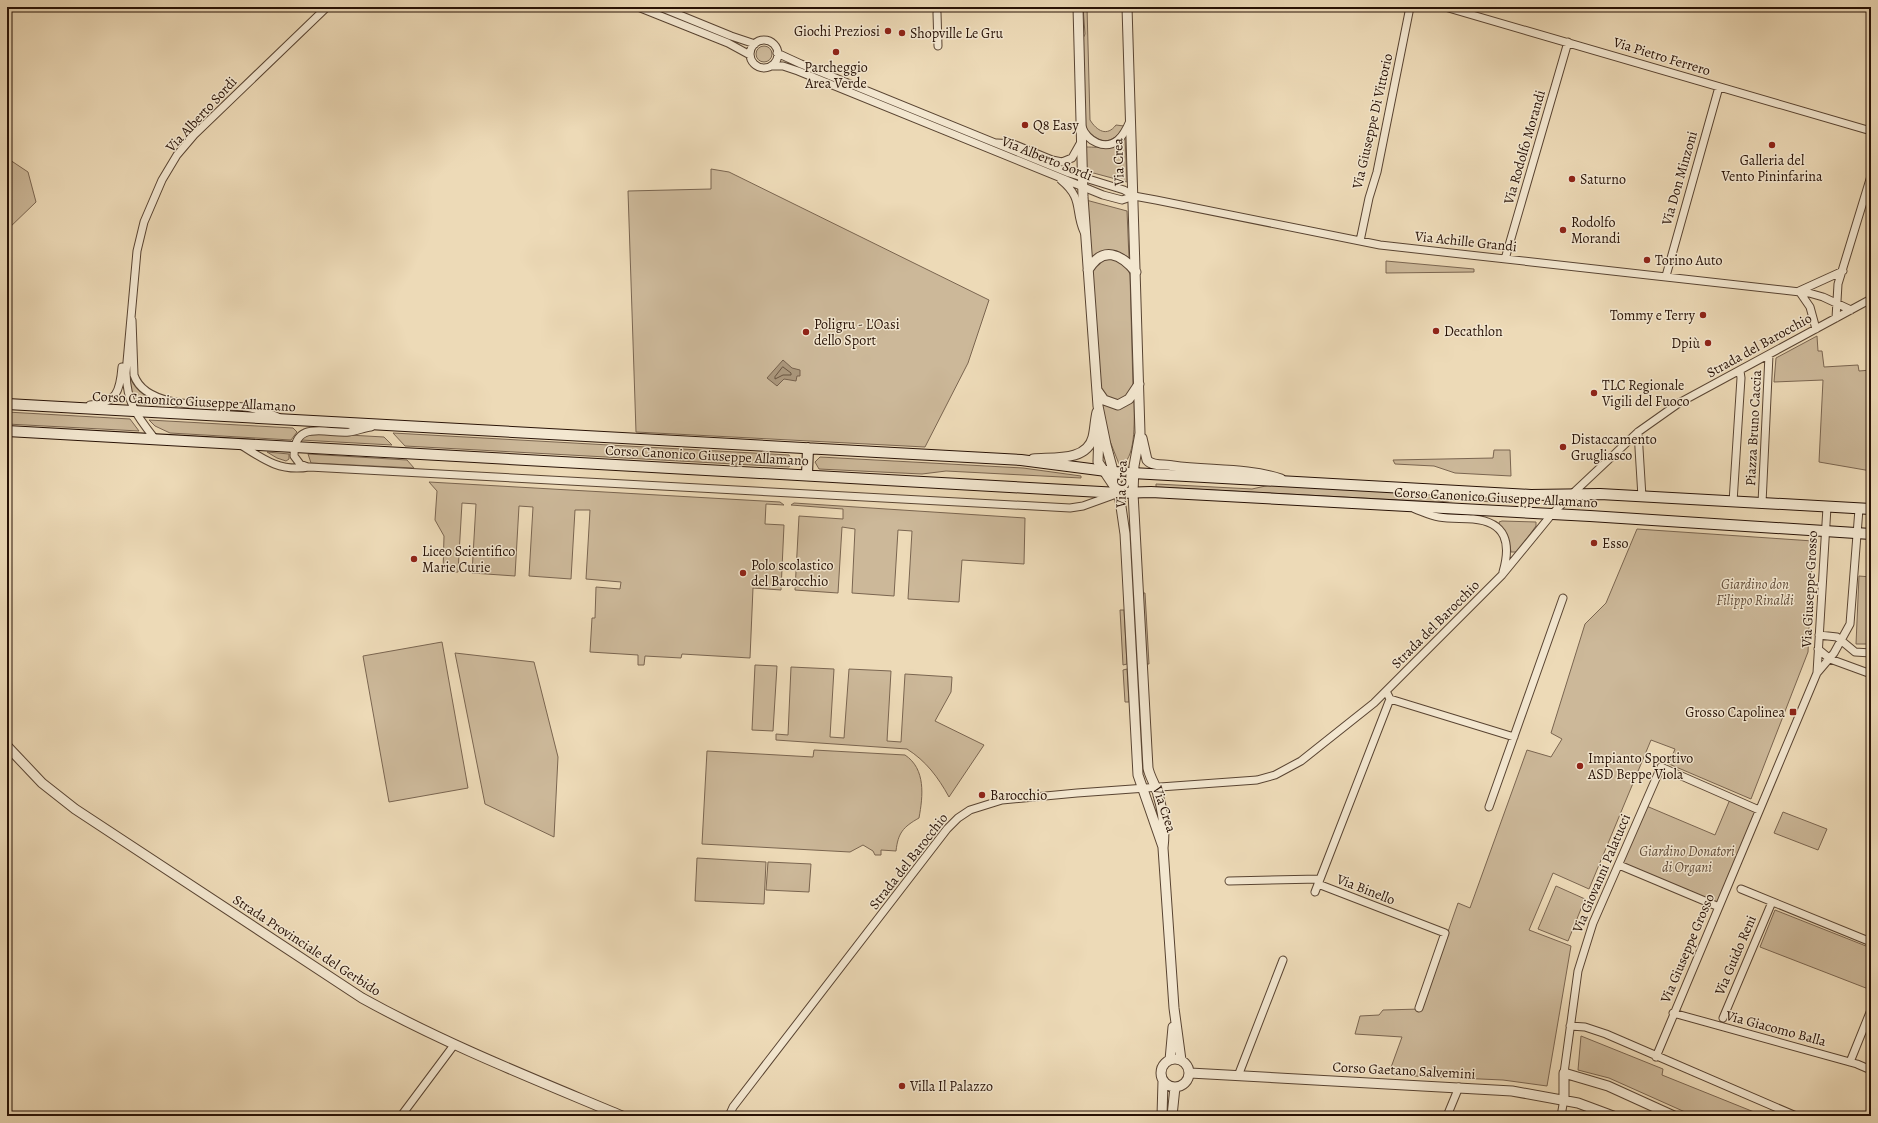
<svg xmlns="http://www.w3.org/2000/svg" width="1878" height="1123" font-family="Alegreya,serif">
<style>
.green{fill:#ccb899;stroke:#7a6550}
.water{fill:#aa967b;stroke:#76614c}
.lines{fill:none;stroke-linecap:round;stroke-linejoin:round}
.shore{stroke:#695440;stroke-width:1}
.minor-casing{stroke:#594432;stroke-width:9}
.tertiary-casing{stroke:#594432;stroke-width:11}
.secondary-casing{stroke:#281206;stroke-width:12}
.minor{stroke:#f3e7d0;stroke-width:7}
.tertiary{stroke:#f3e7d0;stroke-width:9}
.secondary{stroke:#f3e7d0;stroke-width:10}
.poi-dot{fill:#8f2418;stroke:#f3e7d0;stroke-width:1.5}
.labels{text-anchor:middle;stroke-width:3;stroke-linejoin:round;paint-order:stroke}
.poi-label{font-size:14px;fill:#281206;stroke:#f3e7d0;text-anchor:start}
.street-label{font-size:14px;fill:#281206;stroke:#f3e7d0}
.park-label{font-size:14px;font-style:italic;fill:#614c39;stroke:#f3e7d0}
</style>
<rect width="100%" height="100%" fill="#eddab7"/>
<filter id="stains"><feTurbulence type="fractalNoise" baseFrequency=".005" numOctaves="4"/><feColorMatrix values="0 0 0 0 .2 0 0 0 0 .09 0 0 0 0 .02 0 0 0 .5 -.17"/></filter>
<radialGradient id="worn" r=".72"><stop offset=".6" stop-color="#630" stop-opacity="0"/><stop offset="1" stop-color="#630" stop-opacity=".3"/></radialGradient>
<!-- green -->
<path class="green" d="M1083,7H1087L1090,120C1097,131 1107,137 1116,125L1124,126C1112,147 1098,144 1084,126L1082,41L1085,34Z
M756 54a8 8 0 1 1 16 0a8 8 0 1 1-16 0Z
M1125,137L1127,182L1086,171V147C1100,147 1115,150 1125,137Z
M7,158L28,172L36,202L7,230Z
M711,169L729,172L989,300L968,363L925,447L636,432L628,191L711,189Z
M1086,200L1127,211L1129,258C1118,249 1101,248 1091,259Z
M1106,259H1118L1128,269L1130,275L1133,387L1122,400L1111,401L1100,391L1091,275C1094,267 1098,262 1106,259Z
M1386,261L1474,269V272L1386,273Z
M1817,336L1818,351H1822L1824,367L1858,365L1859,371L1871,370V471L1819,462L1823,380L1774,382L1776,358Z
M129,374C134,392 149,399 165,404V405L135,404L130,392Z
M1134,399C1134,414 1137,456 1122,465L1119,464L1106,431L1100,401L1104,403Z
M7,412L130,419L139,431L7,424Z
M149,420L293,428L297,432L291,440L170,433L155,426Z
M313,433L384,437L392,445L301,440L303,437Z
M393,433L789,455L793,461L789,467L405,446Z
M1494,450H1510L1511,476L1455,473L1434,466L1395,464L1393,460L1493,458Z
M267,452L289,454V459L286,461L277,458Z
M308,454L407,460L414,468L311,463Z
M820,457L1023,468L1081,476V478L946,471L922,474L819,469L815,462Z
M429,482L780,502L784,505L766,504L765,524L784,525L781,590L753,588L750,658L682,654L681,658L645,656L644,665H638V655L590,652L592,618H595L596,587L620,589L621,582L586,579L590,510H575L571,579L529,576L533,507L519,506L515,576L472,573L476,504L462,503L458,572H443L444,536L435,520L437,491Z
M1156,484L1252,489L1270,485L1512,498V503L1459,500L1437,502L1156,487Z
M794,503L1025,518L1024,564L962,560L959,602L908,599L912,531L898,530L894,596L852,593L855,529L842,527L838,593L795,590L799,516L843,519V509L791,505Z
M1502,521L1536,522V526L1517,552H1511C1510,539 1499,528 1499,522Z
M1637,529L1813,541L1808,652L1751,799L1669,764L1675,749L1651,740L1589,889L1553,873L1529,930L1571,946L1547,1086L1503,1080L1391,1075L1389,1073L1402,1037L1355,1034L1360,1016L1379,1015L1383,1010L1421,1009L1458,903L1470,908L1527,750L1551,757L1562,739L1551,733L1585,624L1606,603Z
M1859,576L1871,577V644H1856Z
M1142,593H1145L1149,664H1146Z
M1120,610H1124L1127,664L1123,665Z
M442,642L468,788L389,802L363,656Z
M455,653L534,662L558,757L554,837L485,804Z
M755,665L777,666L773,731L752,730Z
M791,667L834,669L830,737L844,738L849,669L891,671L887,741L901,742L905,674L952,677L951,692L935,721L984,745L949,797C938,777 926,761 907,749L776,740V734L788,735Z
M1127,669L1129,702H1125L1123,670Z
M814,750L905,755C926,769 923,796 919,818C903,827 898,833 896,851L881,850V855H875L873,851L863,845L850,852L702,844L707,751L813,757Z
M1731,797L1759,810L1719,907L1619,865L1644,805L1715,835Z
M1783,812L1827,829L1818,850L1774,833Z
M697,858L766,862L764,904L695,901Z
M768,862L811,864L809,892L766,890Z
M1556,886L1585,899L1568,941L1538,929Z
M1775,910L1871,948V990L1760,947Z
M1581,1036L1663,1069L1662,1075L1764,1116H1694L1609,1078L1578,1070Z"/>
<!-- water -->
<path class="water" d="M783,360L792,368L800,370V376H797L796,381L784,379L777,386L767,378Z"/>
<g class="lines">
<!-- shore -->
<path class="shore" d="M783,367L791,373V375H783L775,379V377Z"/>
<!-- minor casing -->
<g class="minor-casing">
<path id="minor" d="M638,7L728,43L750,55
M660,7L731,36L755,44
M1445,7L1871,131
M937,13L938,46
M750 54a14 14 0 1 1 28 0a14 14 0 1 1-28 0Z
M777,53L801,64L1069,173L1124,190L1134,196
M771,66H783L798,71L1103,195L1122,200L1134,196L1156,200L1380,245L1809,293L1823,297L1851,310
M1082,127C1087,141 1105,151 1118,140C1124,135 1127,128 1130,121
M997,143L1013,144L1052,160L1062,162L1072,158L1081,142
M1061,180C1084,199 1074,210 1084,232
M1360,241L1369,198L1377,172L1410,7
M1505,259L1568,42
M1666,276L1719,87
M1836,318L1838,284L1871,176
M132,320L134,375C146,411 215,404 246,407C257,409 267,413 278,417
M1816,329L1810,307L1799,291L1843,271
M90,405C117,403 120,391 122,367
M1638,432L1642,497
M155,439C137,416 127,404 126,373L137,251L144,222L162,180L177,155L194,135L327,7
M241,445C264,460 281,472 309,467L1070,508L1083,506L1119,493L1133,473
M307,467L300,464L294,456C294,419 326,434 349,432C356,431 364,428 371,427
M1733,502L1741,378L1740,371
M1762,503L1769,355
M1415,509C1423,512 1431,516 1439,517C1450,519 1462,518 1473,519C1507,522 1511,544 1503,572
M1819,635L1837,637L1855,652L1871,653
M1818,649L1830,659L1871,674
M1817,673L1834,653L1850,624L1859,509
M1390,699L1514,737
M1489,807L1563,598
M1619,865L1719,907
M1229,881L1320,879
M1318,884L1445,933L1419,1008
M1741,889L1871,942
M1315,892L1390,699L1386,691
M1673,1013L1857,1064L1871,1070
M1723,1018L1772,902
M1570,1026L1585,1027L1606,1034L1796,1116
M1656,1057L1817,673L1827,507
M1850,1062L1871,1010
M1564,1073L1578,971L1593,923L1661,767L1759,810
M1238,1076L1283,960
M401,1116L454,1045
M729,1116L733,1107L947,829L958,818L970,810L1002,800L1077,793L1257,780L1275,775L1301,761L1374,703L1502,575L1552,514L1571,495L1638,432L1679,403L1871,299
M1447,1116L1459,1087
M1561,1116L1564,1099"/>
</g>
<!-- tertiary casing -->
<g class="tertiary-casing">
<path id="tertiary" d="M1078,7L1083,197L1098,406L1106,445L1119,493L1125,534L1138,775L1163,847
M1127,7L1140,433L1134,466L1133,493L1148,768C1150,778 1156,785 1158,795C1163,811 1165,831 1163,848L1174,1008L1181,1060
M1088,270C1103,245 1121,254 1136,272
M1097,390L1104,400L1118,405L1129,399L1139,384
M1099,431L1098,462L1116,489
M1142,438L1147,460C1153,467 1165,464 1173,466C1209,471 1247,468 1281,479
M1033,459C1052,457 1087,462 1093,437C1095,429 1095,420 1097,412
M7,746L42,783L75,809L362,998C445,1044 534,1079 622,1116
M1161 1073a14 14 0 1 1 28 0a14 14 0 1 1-28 0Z
M1170,1060L1173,1027
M1190,1073L1512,1091L1578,1103L1613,1116
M1564,1099V1073L1608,1086L1674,1116
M1162,1116L1163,1081
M1172,1116L1175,1087"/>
</g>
<!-- secondary casing -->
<g class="secondary-casing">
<path id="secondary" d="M7,404L1021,460L1114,472L1531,495L1600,494L1871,509
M7,431L1119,493L1151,492L1590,516L1871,534
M807,475L808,448"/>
</g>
<!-- minor -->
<use href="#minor" class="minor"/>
<!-- tertiary -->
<use href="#tertiary" class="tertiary"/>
<!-- secondary -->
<use href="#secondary" class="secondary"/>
</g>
<!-- markers -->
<g class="poi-dot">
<circle cx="888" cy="31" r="4"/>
<circle cx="902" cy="33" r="4"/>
<circle cx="836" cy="52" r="4"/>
<circle cx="1025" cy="125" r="4"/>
<circle cx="1772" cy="145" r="4"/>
<circle cx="1572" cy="179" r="4"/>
<circle cx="1563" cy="230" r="4"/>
<circle cx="1647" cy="260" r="4"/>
<circle cx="1703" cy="315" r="4"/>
<circle cx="1436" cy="331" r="4"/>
<circle cx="806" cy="332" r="4"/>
<circle cx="1708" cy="343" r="4"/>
<circle cx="1594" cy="393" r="4"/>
<circle cx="1563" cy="447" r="4"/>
<circle cx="1594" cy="543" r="4"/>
<circle cx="414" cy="559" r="4"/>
<circle cx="743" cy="573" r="4"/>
<rect x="1789" y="708" width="8" height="8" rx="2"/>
<circle cx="1580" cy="766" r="4"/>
<circle cx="982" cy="795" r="4"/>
<circle cx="902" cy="1086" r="4"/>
</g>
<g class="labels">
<!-- poi labels -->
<g class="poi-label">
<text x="880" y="36" text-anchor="end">Giochi Preziosi</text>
<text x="910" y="38">Shopville Le Gru</text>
<text x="836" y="72" text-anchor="middle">Parcheggio<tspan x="836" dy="16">Area Verde</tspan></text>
<text x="1033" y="130">Q8 Easy</text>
<text x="1772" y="165" text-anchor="middle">Galleria del<tspan x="1772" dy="16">Vento Pininfarina</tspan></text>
<text x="1580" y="184">Saturno</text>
<text x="1571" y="227">Rodolfo<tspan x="1571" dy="16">Morandi</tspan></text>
<text x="1655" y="265">Torino Auto</text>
<text x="1695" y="320" text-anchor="end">Tommy e Terry</text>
<text x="814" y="329">Poligru - L'Oasi<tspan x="814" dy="16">dello Sport</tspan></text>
<text x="1444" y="336">Decathlon</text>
<text x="1700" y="348" text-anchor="end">Dpiù</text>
<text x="1602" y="390">TLC Regionale<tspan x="1602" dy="16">Vigili del Fuoco</tspan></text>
<text x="1571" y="444">Distaccamento<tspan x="1571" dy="16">Grugliasco</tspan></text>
<text x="1602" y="548">Esso</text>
<text x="422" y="556">Liceo Scientifico<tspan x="422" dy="16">Marie Curie</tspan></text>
<text x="751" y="570">Polo scolastico<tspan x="751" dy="16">del Barocchio</tspan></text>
<text x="1785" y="717" text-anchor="end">Grosso Capolinea</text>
<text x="1588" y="763">Impianto Sportivo<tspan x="1588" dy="16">ASD Beppe Viola</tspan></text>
<text x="990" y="800">Barocchio</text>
<text x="910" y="1091">Villa Il Palazzo</text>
</g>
<!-- street labels -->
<g class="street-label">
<text transform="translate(1662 56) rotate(17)" y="5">Via Pietro Ferrero</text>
<text transform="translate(201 114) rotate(-47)" y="5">Via Alberto Sordi</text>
<text transform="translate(1372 121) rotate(-77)" y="5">Via Giuseppe Di Vittorio</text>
<text transform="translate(1524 147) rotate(-74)" y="5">Via Rodolfo Morandi</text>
<text transform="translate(1047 158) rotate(22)" y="5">Via Alberto Sordi</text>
<text transform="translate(1118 162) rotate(-92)" y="5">Via Crea</text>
<text transform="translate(1679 178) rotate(-74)" y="5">Via Don Minzoni</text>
<text transform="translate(1466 241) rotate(6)" y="5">Via Achille Grandi</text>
<text transform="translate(1759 345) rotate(-29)" y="5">Strada del Barocchio</text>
<text transform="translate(194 401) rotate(3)" y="5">Corso Canonico Giuseppe Allamano</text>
<text transform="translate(1753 428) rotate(-87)" y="5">Piazza Bruno Caccia</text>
<text transform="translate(707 455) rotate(3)" y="5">Corso Canonico Giuseppe Allamano</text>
<text transform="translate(1121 484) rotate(-88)" y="5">Via Crea</text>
<text transform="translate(1496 497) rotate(3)" y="5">Corso Canonico Giuseppe Allamano</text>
<text transform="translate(1809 589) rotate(-87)" y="5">Via Giuseppe Grosso</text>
<text transform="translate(1435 624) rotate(-45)" y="5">Strada del Barocchio</text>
<text transform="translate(1165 809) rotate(72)" y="5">Via Crea</text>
<text transform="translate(908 861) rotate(-52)" y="5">Strada del Barocchio</text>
<text transform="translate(1601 873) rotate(-67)" y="5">Via Giovanni Palatucci</text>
<text transform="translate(1366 889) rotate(21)" y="5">Via Binello</text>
<text transform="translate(307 945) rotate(33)" y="5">Strada Provinciale del Gerbido</text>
<text transform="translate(1687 948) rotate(-67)" y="5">Via Giuseppe Grosso</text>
<text transform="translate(1735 955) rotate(-67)" y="5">Via Guido Reni</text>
<text transform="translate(1776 1028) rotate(15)" y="5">Via Giacomo Balla</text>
<text transform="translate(1404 1070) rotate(3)" y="5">Corso Gaetano Salvemini</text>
</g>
<!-- park labels -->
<g class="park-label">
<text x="1755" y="589">Giardino don<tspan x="1755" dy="16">Filippo Rinaldi</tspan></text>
<text x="1687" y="856">Giardino Donatori<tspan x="1687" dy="16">di Organi</tspan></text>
</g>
</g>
<!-- margin -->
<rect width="1878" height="1123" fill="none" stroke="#eddab7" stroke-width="24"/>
<rect x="8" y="8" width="1862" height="1107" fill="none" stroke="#281206" stroke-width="2"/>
<rect x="12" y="12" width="1854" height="1099" fill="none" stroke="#281206"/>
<rect width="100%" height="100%" filter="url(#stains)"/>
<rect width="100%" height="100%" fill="url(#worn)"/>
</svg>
